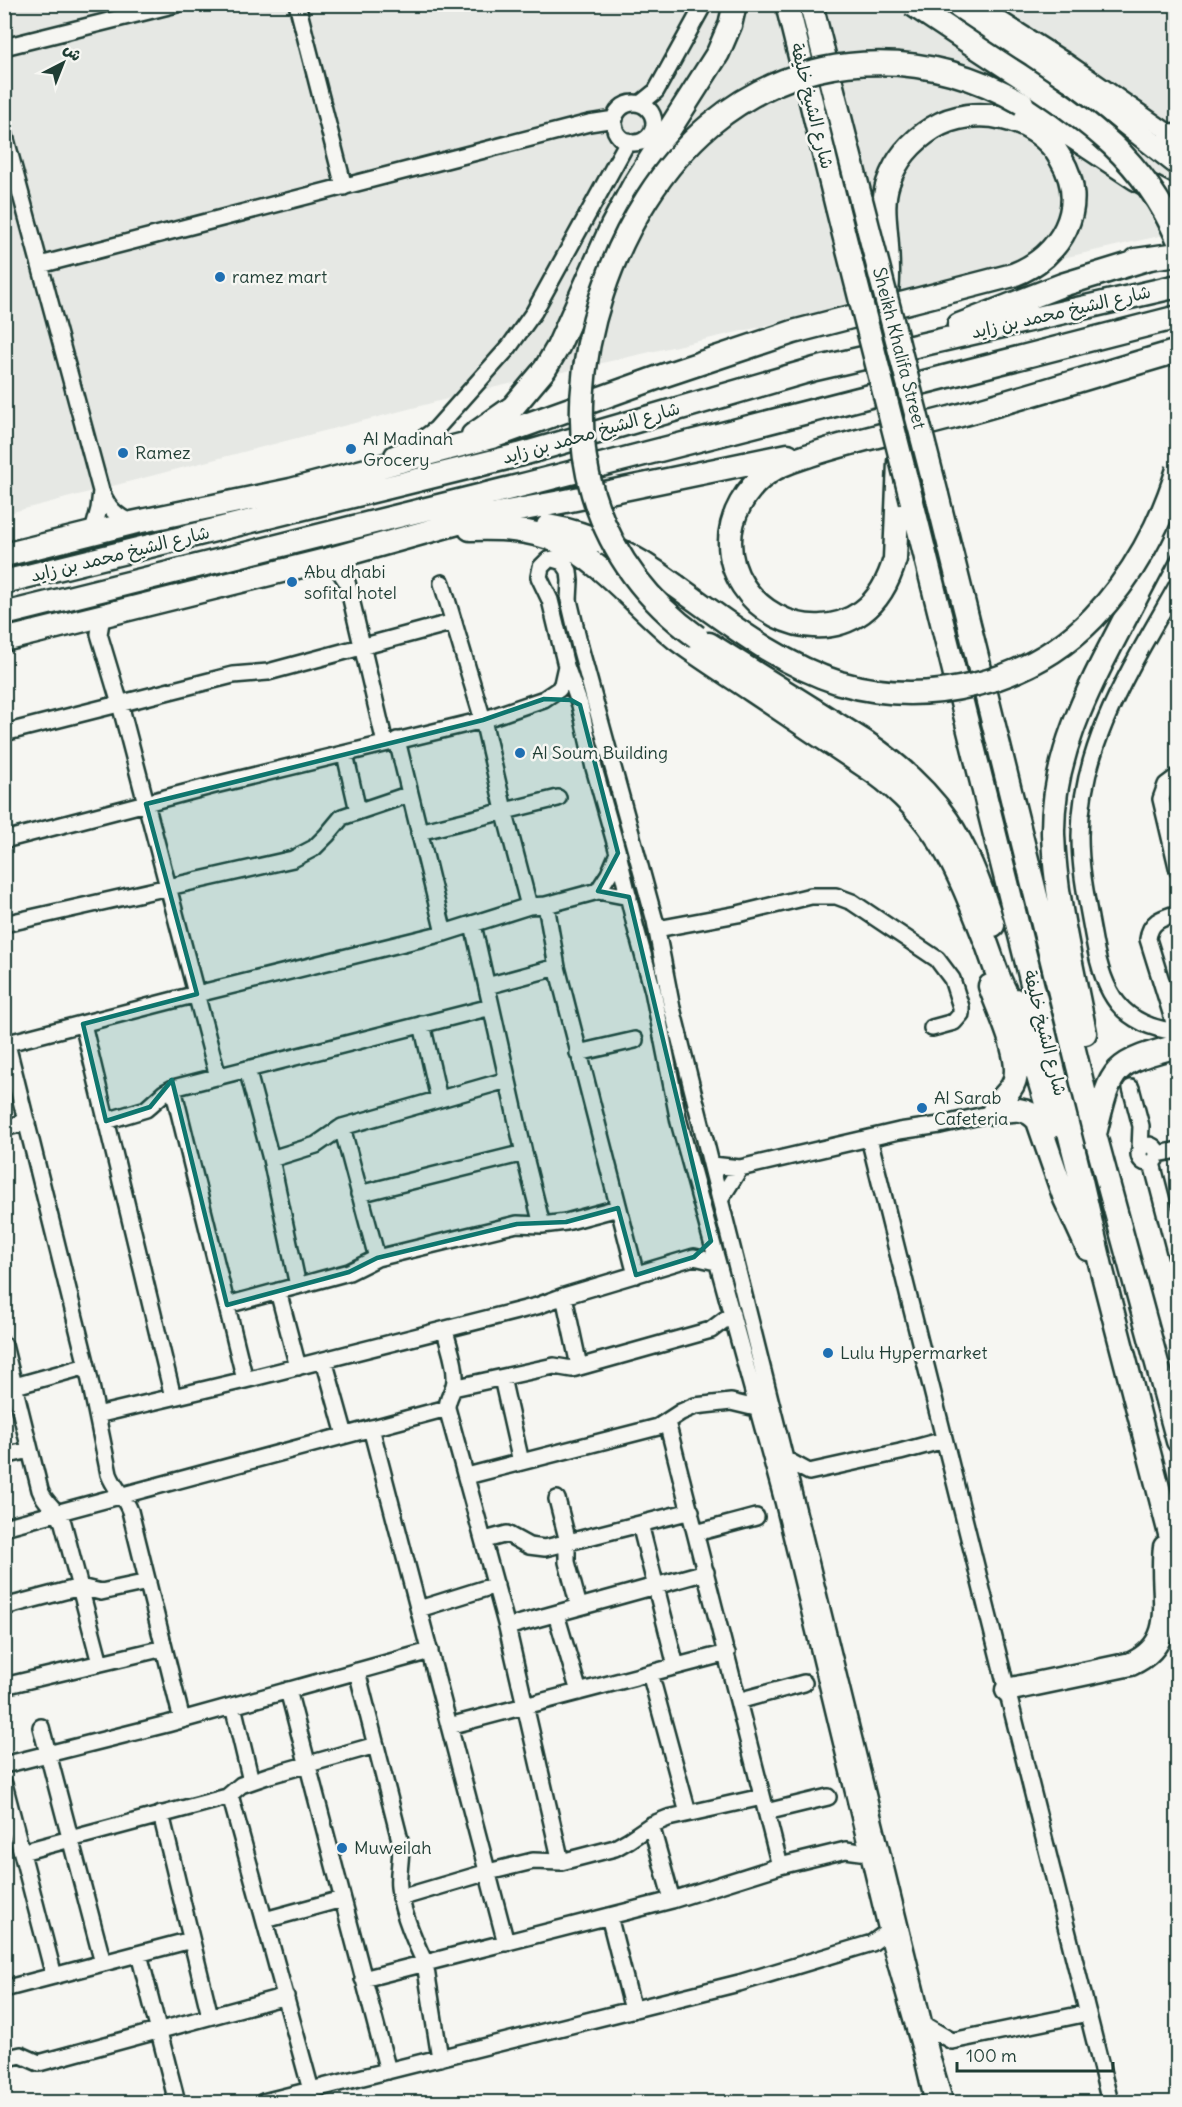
<svg xmlns="http://www.w3.org/2000/svg" width="1182" height="2107" font-family="Delius,'Playpen Sans Arabic',sans-serif">
<style>
.built{fill:#e6e8e4}
.lines{fill:none;stroke-linecap:round;stroke-linejoin:round}
.minor-casing{stroke:#1f3d34;stroke-width:20}
.highway-casing{stroke:#1f3d34;stroke-width:27}
.minor{stroke:#f6f6f2;stroke-width:15}
.highway{stroke:#f6f6f2;stroke-width:22}
.highway-bridge-casing{stroke:#1f3d34;stroke-width:27;stroke-linecap:butt}
.highway-bridge{stroke:#f6f6f2;stroke-width:22}
.marked{fill:#0f766e;fill-opacity:0.2;stroke:#0f766e;stroke-width:4.5;stroke-linejoin:round}
.poi-dot{fill:#1f6fb2;stroke:#f6f6f2;stroke-width:2}
.labels{text-anchor:middle;stroke-width:5;stroke-linejoin:round;paint-order:stroke}
.street-label{font-size:18px;fill:#1f3d34;stroke:#f6f6f2}
.poi-label{font-size:18px;fill:#1f3d34;stroke:#f6f6f2;text-anchor:start}
</style>
<rect width="100%" height="100%" fill="#f6f6f2"/>
<filter id="ink" filterUnits="userSpaceOnUse"><feTurbulence type="fractalNoise" baseFrequency=".0167" numOctaves="2"/><feDisplacementMap in="SourceGraphic" scale="12" xChannelSelector="R" yChannelSelector="G"/><feConvolveMatrix kernelMatrix="1 2 1 2 8 2 1 2 1" color-interpolation-filters="sRGB"/></filter>
<g filter="url(#ink)">
<!-- built -->
<path class="built" d="M5,5H1177V232L470,393L5,514Z"/>
<g class="lines">
<!-- minor casing -->
<g class="minor-casing">
<path id="minor" d="M297,4L344,187
M976,4L1067,62L1178,139
M4,47L177,4
M614 123a20 20 0 1 1 40 0a20 20 0 1 1-40 0Z
M640,104L656,91L704,4
M4,132L101,491C108,508 116,516 132,523
M40,265L589,123L615,119
M393,454L414,445L436,429L509,347L534,312L628,141
M93,532L99,509L101,491
M326,560L337,567L347,582L385,743
M442,583L483,720L504,810L529,906
M1178,584C1134,663 1080,743 1080,836C1080,872 1088,906 1094,940C1103,992 1120,1026 1178,1032
M102,616L99,634L120,704L218,1077
M4,733L233,675L268,672L454,622
M397,740L444,933
M345,754L358,811
M1178,776L1166,785L1161,799L1178,871
M419,832L558,798
M4,840L215,785L483,720L544,699L559,689L562,684L566,666
M598,891L609,874L618,853L619,854
M546,905L557,967L636,1275
M4,924L293,859L314,848L327,835L342,817L410,794
M473,925L524,1153L542,1225
M657,929L738,914L811,896H836L852,902L937,959L952,979L961,1007V1014L954,1022L932,1028
M487,986L557,967
M83,1024L173,1397
M422,1024L439,1099
M1177,1032L1148,939C1150,921 1162,918 1178,913
M4,1044L197,994L444,933L529,906L546,905L598,891L629,897
M7,1044L87,1366L109,1474C114,1488 125,1497 130,1511L182,1720
M578,1053L635,1040
M247,1069L271,1159L298,1286
M173,1088L245,1380
M1131,1088L1141,1126L1140,1150
M106,1121L146,1109L164,1093L173,1088L491,1007
M342,1127L377,1258
M4,1128L27,1122
M869,1138L1110,2102
M1139 1154a9 9 0 1 1 18 0a9 9 0 1 1-18 0Z
M1158,1154L1178,1150
M271,1159L316,1145L342,1127L507,1080
M1152,1163L1178,1263
M712,1165L740,1168L899,1131L940,1125L993,1113
M359,1194L524,1153
M720,1200L740,1168
M278,1291L298,1367
M564,1296L579,1366
M227,1305L349,1272L377,1258L517,1224L542,1225L566,1222L618,1208
M445,1330C448,1345 456,1363 455,1379C455,1390 447,1397 447,1408L507,1627L561,1862
M4,1345L40,1490C45,1504 58,1510 63,1523L100,1663
M324,1360L345,1435
M502,1378L521,1462
M15,1386L87,1366
M453,1388L554,1366L572,1369L711,1330L732,1314
M97,1415L245,1380L537,1306L564,1296L694,1257L716,1262
M667,1422L780,1866
M371,1428L506,1943
M4,1456L30,1450
M785,1459L809,1472L900,1452L944,1440
M467,1476L658,1427L681,1412L695,1406L731,1402L756,1408
M557,1499L567,1538V1562L579,1607
M640,1524L676,1666
M4,1527L447,1408
M696,1533L756,1517
M485,1540L507,1534L529,1546L545,1548L691,1511
M4,1607L80,1587L101,1592L148,1582
M419,1609L496,1585
M556,1614L579,1692
M507,1627L706,1572
M357,1671L400,1840C403,1857 397,1871 399,1887C401,1911 415,1942 425,1963L440,2058
M650,1673L688,1813
M4,1686L164,1648
M288,1690L388,2071
M738,1701L804,1683
M233,1706L251,1781
M449,1726L727,1653
M41,1727L103,1963
M4,1765L167,1724L430,1651
M4,1784L54,1976
M230,1795L311,2090
M766,1812L828,1797
M161,1814L210,2016
M651,1825L672,1900
M22,1852L227,1797L241,1785L270,1775L376,1745
M400,1898L488,1872L533,1861L561,1862L615,1848L629,1840L651,1825L668,1818L762,1797
M609,1916L633,2010
M265,1920L342,1899
M139,1954L177,2102
M363,1979L672,1900L780,1866L846,1850L868,1853
M4,1989L191,1940
M926,2026L952,2041L1088,2013
M4,2059L21,2055L39,2063L286,1996
M263,2102L739,1983L872,1943L887,1932
M933,2102L922,2055L891,1947L783,1501L679,1122L653,991L635,925L618,853L594,768L580,705L566,666L550,600L539,577L541,567L548,560L553,559L563,562L569,571L570,581L569,600L580,647L655,921L672,1008L785,1459L933,2061L945,2102"/>
</g>
<!-- highway casing -->
<g class="highway-casing">
<path id="highway" d="M787,4L837,207
M811,4L861,200
M950,4L1075,83L1178,164
M1022,103L1135,178L1178,201
M1170,135L1178,143
M1136,260L1178,254
M959,325L1062,285L1150,258
M473,435L513,407L545,369L558,347L612,226L634,185L718,53L730,25L735,4
M899,462L895,559C889,580 880,599 862,612C808,650 730,607 730,542C730,515 746,488 768,473C780,464 795,460 810,455C856,440 903,430 950,418C1027,397 1102,373 1178,351
M937,495L1095,1135L1178,1441
M912,502L1079,1172L1102,1271L1178,1565
M548,526C596,534 638,557 676,586
M470,529C500,528 531,529 559,542C602,561 640,610 678,640C702,658 728,674 753,691C793,718 834,745 874,772C939,819 958,871 986,942C995,966 1002,993 1019,1013
M4,555L132,523L291,490L495,436L662,376L793,332L1013,275C1061,257 1090,207 1061,159C1037,116 974,103 933,128C912,141 896,159 888,183C881,204 886,225 887,246C888,261 889,277 887,292
M4,582L519,455L815,369L1178,286
M4,614L527,484L1178,317
M4,640L326,560L476,518L561,502L788,455
M709,644L865,742C940,793 967,839 993,925
M990,986C998,1010 1023,1059 1014,1082C1010,1094 996,1100 993,1113
M1015,1000L1053,1126
M1085,1033C1073,969 1055,899 1053,834C1052,758 1086,693 1120,628C1139,592 1158,555 1178,519
M993,1113C1010,1110 1026,1105 1038,1121L1065,1199L1088,1249
M1096,1130C1111,1066 1113,1063 1178,1046
M1007,1690L1131,1664C1182,1641 1159,1593 1165,1547"/>
</g>
<!-- minor -->
<use href="#minor" class="minor"/>
<!-- highway -->
<use href="#highway" class="highway"/>
<!-- highway-bridge casing -->
<g class="highway-bridge-casing">
<g id="highway-bridge">
<path d="M912,4C948,28 983,52 1019,75C1089,122 1143,158 1178,239"/>
<path id="s1" d="M861,200L937,495"/>
<path d="M837,207L912,502"/>
<path d="M676,586C728,623 779,664 840,683C927,708 1029,684 1093,618C1132,578 1162,523 1178,469"/>
<path d="M697,637C647,601 611,553 593,494C556,373 615,204 711,124C802,49 922,45 1022,103"/>
</g>
</g>
<!-- highway-bridge -->
<use href="#highway-bridge" class="highway-bridge"/>
</g>
</g>
<!-- marked area -->
<path class="marked" d="M544,699L571,700L580,705L618,853L598,891L629,897L711,1241L694,1257L636,1275L618,1208L566,1222L517,1224L377,1258L349,1272L227,1305L172,1080L150,1107L106,1121L83,1024L197,994L146,804L483,720Z"/>
<!-- markers -->
<g class="poi-dot">
<circle cx="220" cy="277" r="6"/>
<circle cx="351" cy="449" r="6"/>
<circle cx="123" cy="453" r="6"/>
<circle cx="292" cy="582" r="6"/>
<circle cx="520" cy="753" r="6"/>
<circle cx="922" cy="1108" r="6"/>
<circle cx="828" cy="1353" r="6"/>
<circle cx="342" cy="1848" r="6"/>
</g>
<g class="labels">
<!-- street labels -->
<g class="street-label">
<text transform="translate(812 106) rotate(76)" y="6">شارع الشيخ خليفة</text>
<text transform="translate(1061 312) rotate(-13)" y="6">شارع الشيخ محمد بن زايد</text>
<text dy="6" stroke="none"><textPath href="#s1" startOffset="153">Sheikh Khalifa Street</textPath></text>
<text transform="translate(591 433) rotate(-16)" y="6">شارع الشيخ محمد بن زايد</text>
<text transform="translate(120 554) rotate(-14)" y="6">شارع الشيخ محمد بن زايد</text>
<text transform="translate(1045 1033) rotate(76)" y="6">شارع الشيخ خليفة</text>
</g>
<!-- poi labels -->
<g class="poi-label">
<text x="232" y="283">ramez mart</text>
<text x="363" y="445">Al Madinah<tspan x="363" dy="21">Grocery</tspan></text>
<text x="135" y="459">Ramez</text>
<text x="304" y="578">Abu dhabi<tspan x="304" dy="21">sofital hotel</tspan></text>
<text x="532" y="759">Al Soum Building</text>
<text x="934" y="1104">Al Sarab<tspan x="934" dy="21">Cafeteria</tspan></text>
<text x="840" y="1359">Lulu Hypermarket</text>
<text x="354" y="1854">Muweilah</text>
</g>
</g>
<!-- margin -->
<rect width="1182" height="2107" fill="none" stroke="#f6f6f2" stroke-width="24"/>
<rect x="12" y="12" width="1158" height="2083" fill="none" stroke="#1f3d34" stroke-width="2" filter="url(#ink)"/>
<!-- north arrow -->
<g transform="translate(63 63) rotate(42)" stroke="#f6f6f2" stroke-width="4.5" paint-order="stroke">
<path d="M0-4.5L10 22L0 15L-10 22Z" fill="#1f3d34"/>
<text y="-9" font-size="16" font-weight="bold" text-anchor="middle" fill="#1f3d34">ش</text>
</g>
<!-- scale -->
<path d="M957 2062v9h156v-9" fill="none" stroke="#1f3d34" stroke-width="3"/>
<text x="966" y="2062" font-size="18" fill="#1f3d34" stroke="#f6f6f2" stroke-width="4.5" paint-order="stroke">100 m</text>
</svg>
